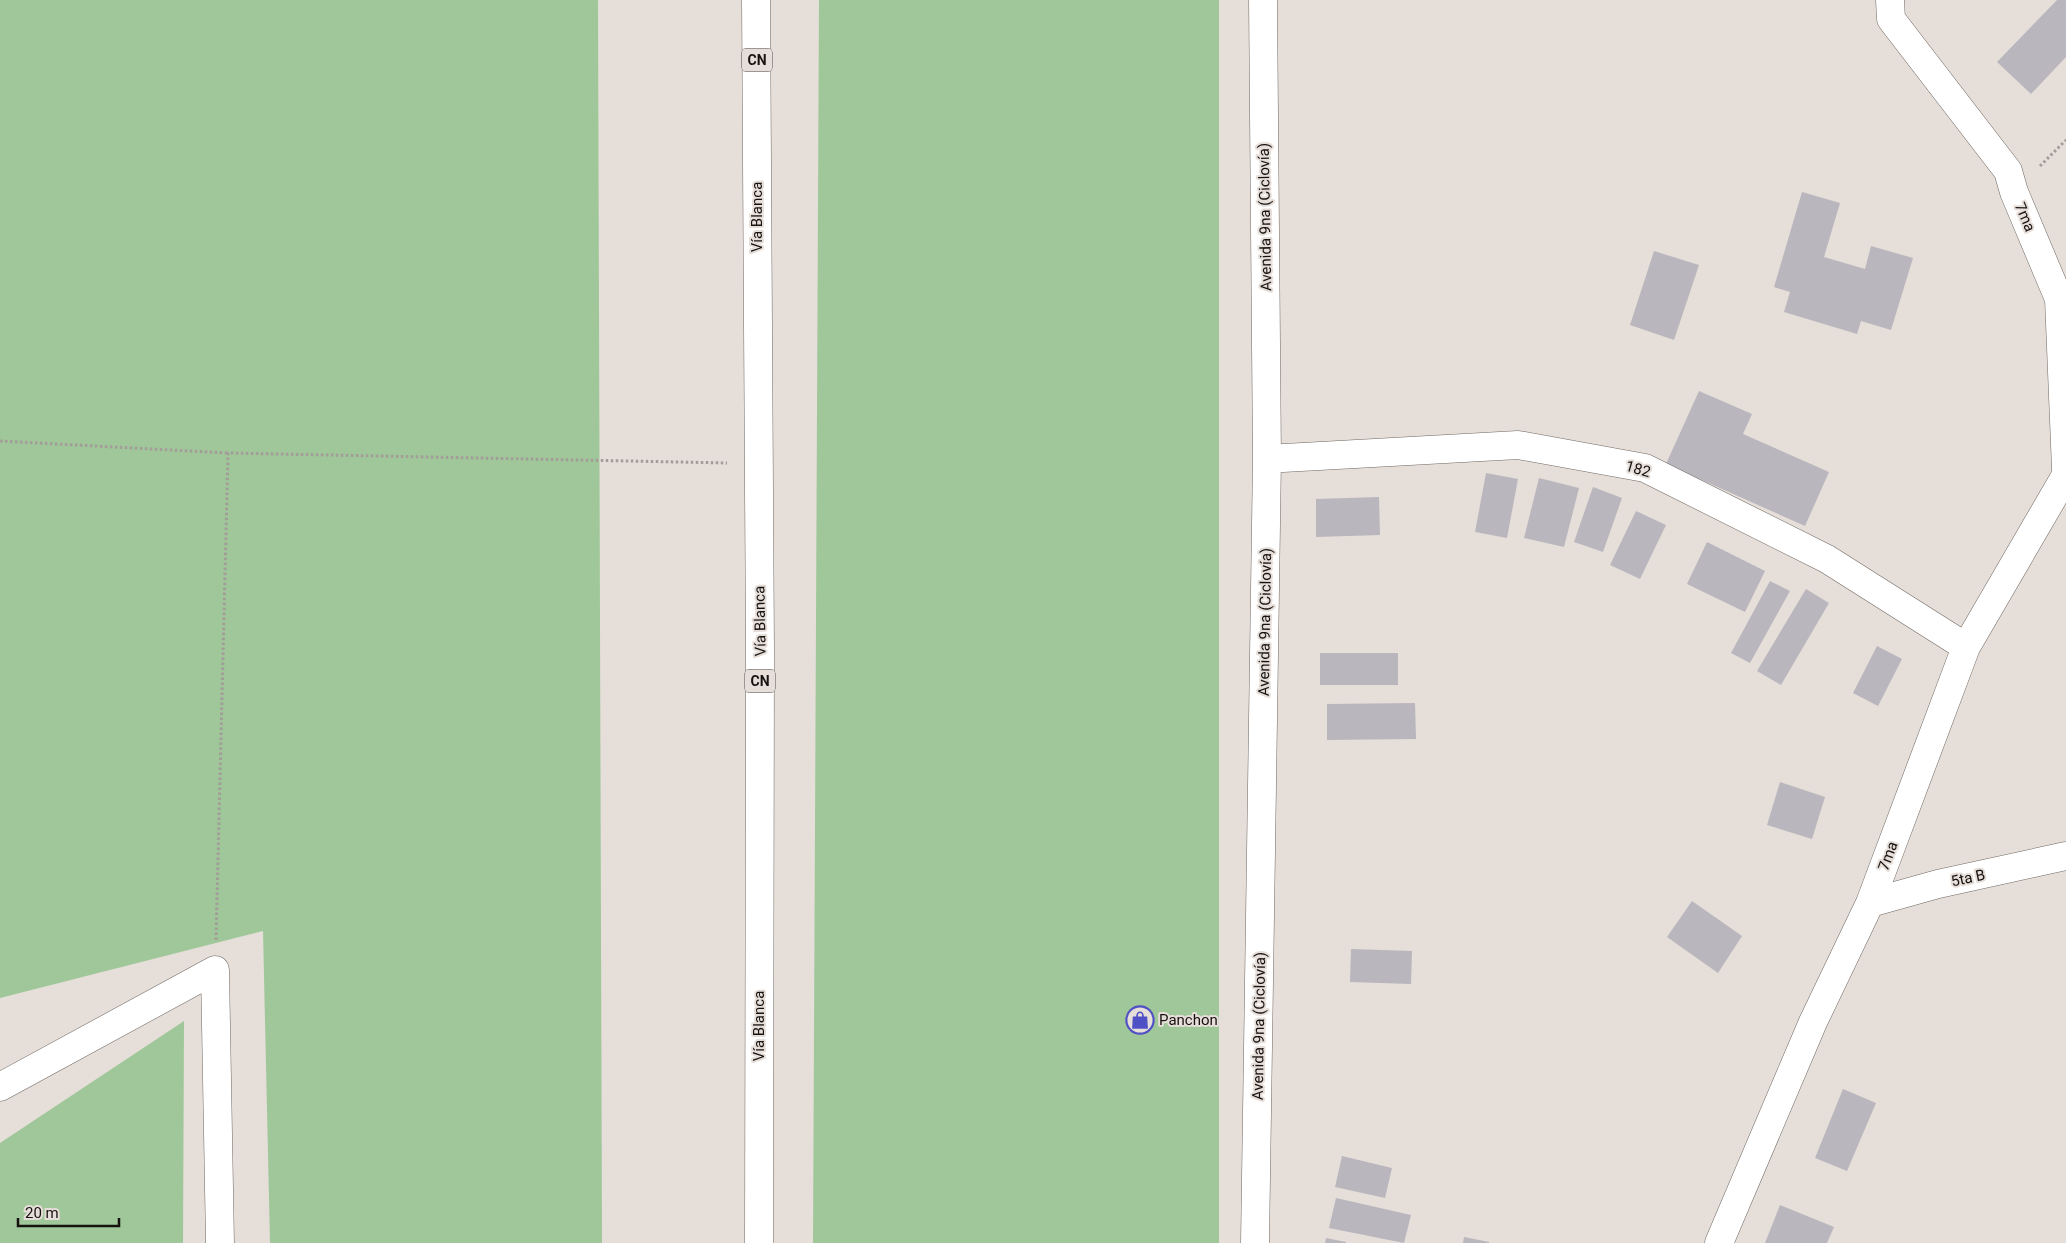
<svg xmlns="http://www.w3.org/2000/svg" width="2066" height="1243" font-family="Roboto,sans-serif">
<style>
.green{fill:#9fc79a}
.building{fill:#b9b6be}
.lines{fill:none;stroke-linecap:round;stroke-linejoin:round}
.minor-casing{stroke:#6f6863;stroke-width:29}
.highway-casing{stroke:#6f6863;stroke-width:29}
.path{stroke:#a39c98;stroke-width:3;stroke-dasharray:2.5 2.5;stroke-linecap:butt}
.minor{stroke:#fff;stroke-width:28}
.highway{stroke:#fff;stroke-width:28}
.labels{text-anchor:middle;stroke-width:4;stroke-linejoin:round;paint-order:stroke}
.shield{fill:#e6ded8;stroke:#544f4c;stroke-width:1}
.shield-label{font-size:14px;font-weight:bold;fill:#151210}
.street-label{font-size:15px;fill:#151210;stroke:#e6ded8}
.poi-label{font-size:15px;fill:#151210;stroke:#e6ded8;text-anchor:start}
</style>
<rect width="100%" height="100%" fill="#e6ded8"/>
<!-- green -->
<path class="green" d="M0,0H598L602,1243H270L263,931L0,998Z
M819,0H1219V1243H813Z
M184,1021L183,1243H0V1143Z"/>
<!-- building -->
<path class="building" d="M2057,0H2066V57L2031,94L1997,62Z
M1802,192L1840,203L1824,257L1865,269L1871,246L1913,258L1891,330L1861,321L1857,334L1784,312L1790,292L1774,287Z
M1654,251L1699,265L1674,340L1630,325Z
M1699,391L1752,414L1743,434L1829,472L1805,526L1666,464Z
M1486,473L1518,479L1507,538L1475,532Z
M1539,478L1579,488L1564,547L1524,538Z
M1593,487L1622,498L1603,552L1574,542Z
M1379,497L1380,535L1316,537V499Z
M1636,511L1666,525L1640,579L1610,565Z
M1707,542L1765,571L1745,612L1687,584Z
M1770,581L1790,591L1750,663L1731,653Z
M1806,589L1829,603L1781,685L1757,671Z
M1877,646L1902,659L1878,706L1853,693Z
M1320,653H1398V685H1320Z
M1415,703L1416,739L1327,740V704Z
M1780,782L1825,797L1812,839L1767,825Z
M1692,901L1742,936L1718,973L1667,937Z
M1351,949L1412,951L1411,984L1350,982Z
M1843,1089L1876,1103L1847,1171L1815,1158Z
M1342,1156L1392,1168L1385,1198L1335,1187Z
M1336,1198L1411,1215L1404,1243L1329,1228Z
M1780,1205L1834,1227L1827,1243H1765Z
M1464,1237L1489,1242V1243H1463Z
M1326,1238L1346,1242V1243H1325Z"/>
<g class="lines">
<!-- minor casing -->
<g class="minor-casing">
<path id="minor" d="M1890,0L1891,19L2008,171L2014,192L2059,299L2066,469
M1267,459L1518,445L1645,468L1827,559L1966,647
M1870,903L1938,884L2066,856
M0,1087L215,970L220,1243
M1255,1243L1267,459L1263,0
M1719,1243L1813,1022L1870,903L1966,647L2066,475"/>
</g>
<!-- highway casing -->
<g class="highway-casing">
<path id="highway" d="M756,0L760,651L759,1243"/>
</g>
<!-- path -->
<path class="path" d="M2040,166L2066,140
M0,441L228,453
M216,940L228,453L727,463"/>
<!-- minor -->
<use href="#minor" class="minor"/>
<!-- highway -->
<use href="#highway" class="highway"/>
</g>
<!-- icons -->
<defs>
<g id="shop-ring" transform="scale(1.4375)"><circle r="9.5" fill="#e6ded8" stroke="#5050c6" stroke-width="1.5"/><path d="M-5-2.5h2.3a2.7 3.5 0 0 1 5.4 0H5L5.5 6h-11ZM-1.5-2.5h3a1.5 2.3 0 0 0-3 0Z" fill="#5050c6"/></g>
</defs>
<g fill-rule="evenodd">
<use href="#shop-ring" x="1140" y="1020"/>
</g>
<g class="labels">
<!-- shield labels -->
<g class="shield">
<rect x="742" y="48.5" width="30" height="23" rx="4"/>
<rect x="745" y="669.5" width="30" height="23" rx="4"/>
</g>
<g class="shield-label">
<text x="757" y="65">CN</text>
<text x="760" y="686">CN</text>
</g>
<!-- street labels -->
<g class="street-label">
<text transform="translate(757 217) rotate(-90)" y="5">Vía Blanca</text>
<text transform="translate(1265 217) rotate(-91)" y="5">Avenida 9na (Ciclovía)</text>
<text transform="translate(2025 217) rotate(67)" y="5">7ma</text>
<text transform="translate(1638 469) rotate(16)" y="5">182</text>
<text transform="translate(760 621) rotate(-91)" y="5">Vía Blanca</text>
<text transform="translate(1265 622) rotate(-89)" y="5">Avenida 9na (Ciclovía)</text>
<text transform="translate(1888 856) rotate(-70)" y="5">7ma</text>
<text transform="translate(1968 878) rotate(-12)" y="5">5ta B</text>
<text transform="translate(759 1026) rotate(-90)" y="5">Vía Blanca</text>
<text transform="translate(1259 1026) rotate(-89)" y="5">Avenida 9na (Ciclovía)</text>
</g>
<!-- poi labels -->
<g class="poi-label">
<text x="1159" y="1025">Panchon</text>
</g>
</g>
<!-- scale -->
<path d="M18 1218v8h101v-8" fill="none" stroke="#151210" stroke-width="2.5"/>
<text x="25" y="1218" font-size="15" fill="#151210" stroke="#e6ded8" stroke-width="4" paint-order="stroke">20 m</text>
</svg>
